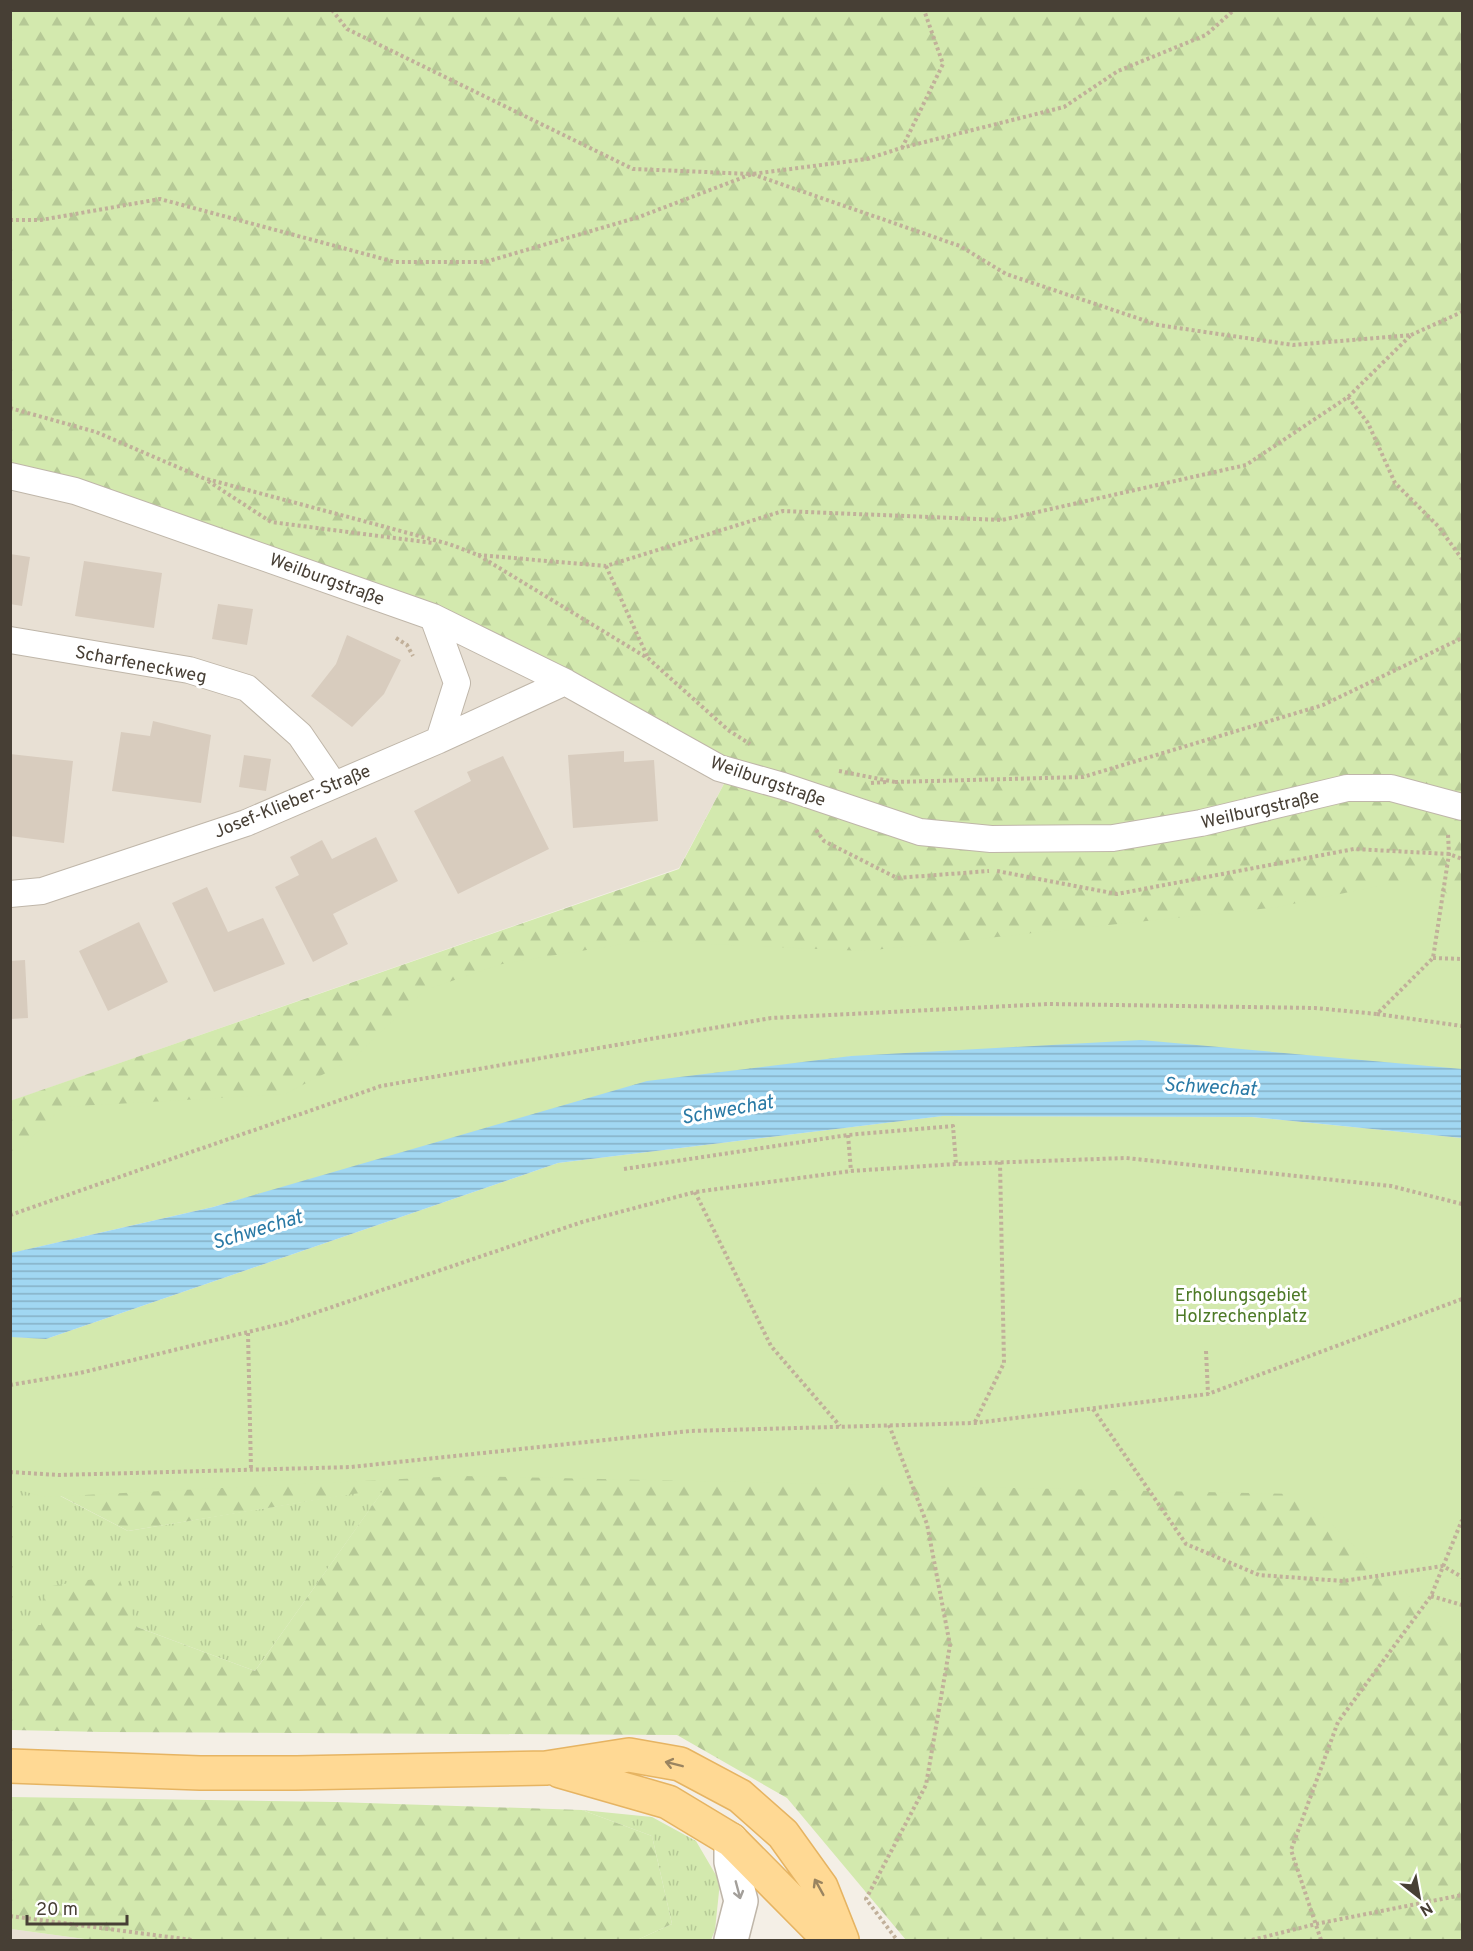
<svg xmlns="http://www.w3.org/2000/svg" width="1473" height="1951" font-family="Overpass,sans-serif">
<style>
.residential{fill:#e8e0d4}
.grass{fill:url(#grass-tufts)}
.forest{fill:url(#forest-firs)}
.park{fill:#d3e9ae}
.water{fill:url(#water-rules)}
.building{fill:#d8ccbe}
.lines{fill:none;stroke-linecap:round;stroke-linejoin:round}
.minor-casing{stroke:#bfb6a9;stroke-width:28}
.tertiary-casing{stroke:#bfb6a9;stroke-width:36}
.primary-casing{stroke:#e6b462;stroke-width:36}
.path{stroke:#c1b09a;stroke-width:4;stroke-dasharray:3 3;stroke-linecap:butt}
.minor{stroke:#fff;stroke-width:26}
.tertiary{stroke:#fff;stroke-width:33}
.primary{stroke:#ffd994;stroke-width:33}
.oneway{stroke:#9a8460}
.oneway2{stroke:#a39f9a}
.labels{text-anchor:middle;stroke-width:6;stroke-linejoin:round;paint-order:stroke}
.street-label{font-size:18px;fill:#473f35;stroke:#fff}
.park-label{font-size:18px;fill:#4d7a27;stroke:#fff}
.water-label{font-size:20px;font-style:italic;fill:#2979a5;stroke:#fff}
</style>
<defs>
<pattern id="grass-tufts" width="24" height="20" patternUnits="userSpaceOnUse" patternTransform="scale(1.5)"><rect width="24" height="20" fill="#d3e9ae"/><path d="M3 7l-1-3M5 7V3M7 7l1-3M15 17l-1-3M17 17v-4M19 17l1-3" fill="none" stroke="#b6c996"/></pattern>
<pattern id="forest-firs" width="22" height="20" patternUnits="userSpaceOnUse" patternTransform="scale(1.5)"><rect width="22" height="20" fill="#d3e9ae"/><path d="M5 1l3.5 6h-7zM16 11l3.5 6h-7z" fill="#b6c996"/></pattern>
<pattern id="water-rules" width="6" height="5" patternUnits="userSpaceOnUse" patternTransform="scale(1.5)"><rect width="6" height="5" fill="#a1d7f2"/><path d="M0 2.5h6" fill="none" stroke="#85b0c5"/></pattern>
</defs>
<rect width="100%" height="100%" fill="#f4efe6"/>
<!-- residential -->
<path class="residential" d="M10,470L447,611L735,763L679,868L11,1101Z
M11,1929L92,1940H11Z"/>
<!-- grass -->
<path class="grass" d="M10,1470L128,1531L385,1488L255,1671L137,1627L11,1625Z
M582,1810L652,1817L696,1841L720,1882L715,1930L711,1940H637L672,1924L652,1836Z"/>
<!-- forest -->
<path class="forest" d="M11,11H1462V1069L851,1056L11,1253L10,1101L679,869L735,763L447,611L11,470Z
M1462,1144V1940H906L787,1798L677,1735L102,1732L11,1730V1625H41L46,1587L118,1575L137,1627L255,1671L384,1489L128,1531L11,1470V1337L46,1339Z
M11,1797L335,1802L582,1810L652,1836L672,1924L637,1940H92L11,1929Z"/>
<!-- park -->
<path class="park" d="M1416,878L1462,901V1069L851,1056L647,1081L213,1207L11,1253V1158L63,1107L285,1094L353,1059L425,990L502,964L641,941L864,951L1278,907Z
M942,1116L1252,1117L1462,1138V1646L1299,1494L461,1476L45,1497L11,1488L10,1337L46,1339L558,1163Z"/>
<!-- water -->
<path class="water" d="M1141,1040L1462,1069V1138L1252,1117L943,1116L558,1163L46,1339L11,1337V1253L213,1207L647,1081L851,1056Z"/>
<!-- building -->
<path class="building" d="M10,554L30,557L22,606L10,604Z
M84,561L162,573L154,628L75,616Z
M218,604L253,609L247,645L212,639Z
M347,635L401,660L384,694L352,727L311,696L336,664Z
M153,721L211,735L201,803L112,791L121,732L150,736Z
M624,751V762L654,760L658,821L573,828L568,755Z
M10,754L73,761L64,843L10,836Z
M244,755L271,759L266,791L239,787Z
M503,756L549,849L458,894L414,811L471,781L467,772Z
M376,837L398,881L333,914L348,944L313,962L275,887L299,875L290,857L322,840L332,859Z
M207,887L228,932L263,918L285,964L214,992L172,903Z
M139,922L168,982L108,1011L79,951Z
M25,960L28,1018L10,1019V961Z"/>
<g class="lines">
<!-- minor casing -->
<g class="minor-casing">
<path id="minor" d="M10,476L75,491L433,617L565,682L719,768L783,786L920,832L991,839L1113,838L1201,823L1347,788H1391L1462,807
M433,617L457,683L439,740
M10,640L189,670L247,688L300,735L334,785
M10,894L42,891L246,823L439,740L565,682"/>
</g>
<!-- tertiary casing -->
<g class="tertiary-casing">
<path id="tertiary" d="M731,1840V1862L741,1901L731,1940"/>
</g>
<!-- primary casing -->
<g class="primary-casing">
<path id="primary" d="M10,1766L200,1773H296L546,1768L629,1755L680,1764L740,1796L783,1834L821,1887L842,1940
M560,1771L668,1802L731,1840L830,1940"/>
</g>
<!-- path -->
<path class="path" d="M332,10L347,29L633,169L752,174L960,246L1006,274L1158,325L1293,345L1411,335L1348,397L1246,465L1002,520L783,511L606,566L478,555
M902,148L943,64L924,10
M10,220H41L160,199L395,262H485L639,217L752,174L867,159L901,148L1064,107L1118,71L1206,35L1234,10
M1411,335L1462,312
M1348,397L1368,423L1395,483L1438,526L1462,559
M10,408L96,432L203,478L449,544L478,555L649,659L728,730L750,744
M208,481L271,522L433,543
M606,566L648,658
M396,638L407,645L413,656
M839,771L895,782
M895,782L1083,777L1323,705L1462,638
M871,783L887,782
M816,830L824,841L897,878L989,871
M997,871L1117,894L1354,849L1449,854L1462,859
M1433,958L1462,959
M1377,1014L1462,1026
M848,1135L851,1171
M624,1169L848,1135L953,1126L956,1164
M695,1192L771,1346L840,1426
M10,1215L381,1086L771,1018L1049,1004L1315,1008L1377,1014L1433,958L1449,854L1448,834
M248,1333L251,1470
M1206,1351L1208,1394
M10,1385L80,1373L285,1323L582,1222L695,1192L851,1171L956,1164L1126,1158L1391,1186L1462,1204
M1093,1409L1186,1544L1259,1575L1343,1581L1443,1566L1462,1577
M975,1422L1004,1363L1000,1162
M889,1425L927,1524L950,1645L926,1785L866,1899L897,1940
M10,1472L59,1475L351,1467L690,1431L975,1423L1208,1394L1462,1299
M1431,1596L1462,1605
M10,1916L192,1940
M1252,1940L1316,1924L1462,1895
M1321,1940L1291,1850L1338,1722L1431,1596L1462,1520"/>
<!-- minor -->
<use href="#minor" class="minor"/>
<!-- tertiary -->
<use href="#tertiary" class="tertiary"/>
<!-- primary -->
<use href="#primary" class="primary"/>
</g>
<!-- one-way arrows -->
<defs><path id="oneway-shaft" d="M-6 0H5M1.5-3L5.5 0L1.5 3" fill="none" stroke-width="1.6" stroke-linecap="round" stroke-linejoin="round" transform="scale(1.5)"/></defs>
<g class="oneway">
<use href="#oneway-shaft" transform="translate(674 1764) rotate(-166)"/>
<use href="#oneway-shaft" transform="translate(819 1887) rotate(-119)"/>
</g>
<use class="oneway2" href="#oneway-shaft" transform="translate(738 1890) rotate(75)"/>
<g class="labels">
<!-- street labels -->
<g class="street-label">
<text transform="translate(327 579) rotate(20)" y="6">Weilburgstraße</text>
<text transform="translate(141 664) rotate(11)" y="6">Scharfeneckweg</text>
<text transform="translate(768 781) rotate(19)" y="6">Weilburgstraße</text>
<text transform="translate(292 801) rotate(-22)" y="6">Josef-Klieber-Straße</text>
<text transform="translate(1260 809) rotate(-13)" y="6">Weilburgstraße</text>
</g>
<!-- park labels -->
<g class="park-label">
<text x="1241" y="1301">Erholungsgebiet<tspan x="1241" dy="21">Holzrechenplatz</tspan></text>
</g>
<!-- water labels -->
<g class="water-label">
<text transform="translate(1210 1086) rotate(3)" y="7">Schwechat</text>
<text transform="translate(727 1109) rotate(-10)" y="7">Schwechat</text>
<text transform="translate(257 1229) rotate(-17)" y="7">Schwechat</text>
</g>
</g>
<!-- border -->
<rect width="1473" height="1951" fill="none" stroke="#473f35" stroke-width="24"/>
<!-- north arrow -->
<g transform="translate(1419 1897) rotate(149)" stroke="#ffffff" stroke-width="4.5" paint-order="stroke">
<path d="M0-4.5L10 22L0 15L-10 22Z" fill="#473f35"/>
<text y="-9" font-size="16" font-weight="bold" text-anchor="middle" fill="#473f35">N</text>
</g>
<!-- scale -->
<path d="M27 1915v9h100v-9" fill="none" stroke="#473f35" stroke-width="3"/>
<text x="36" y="1915" font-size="18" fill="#473f35" stroke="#ffffff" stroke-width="4.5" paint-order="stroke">20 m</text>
</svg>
